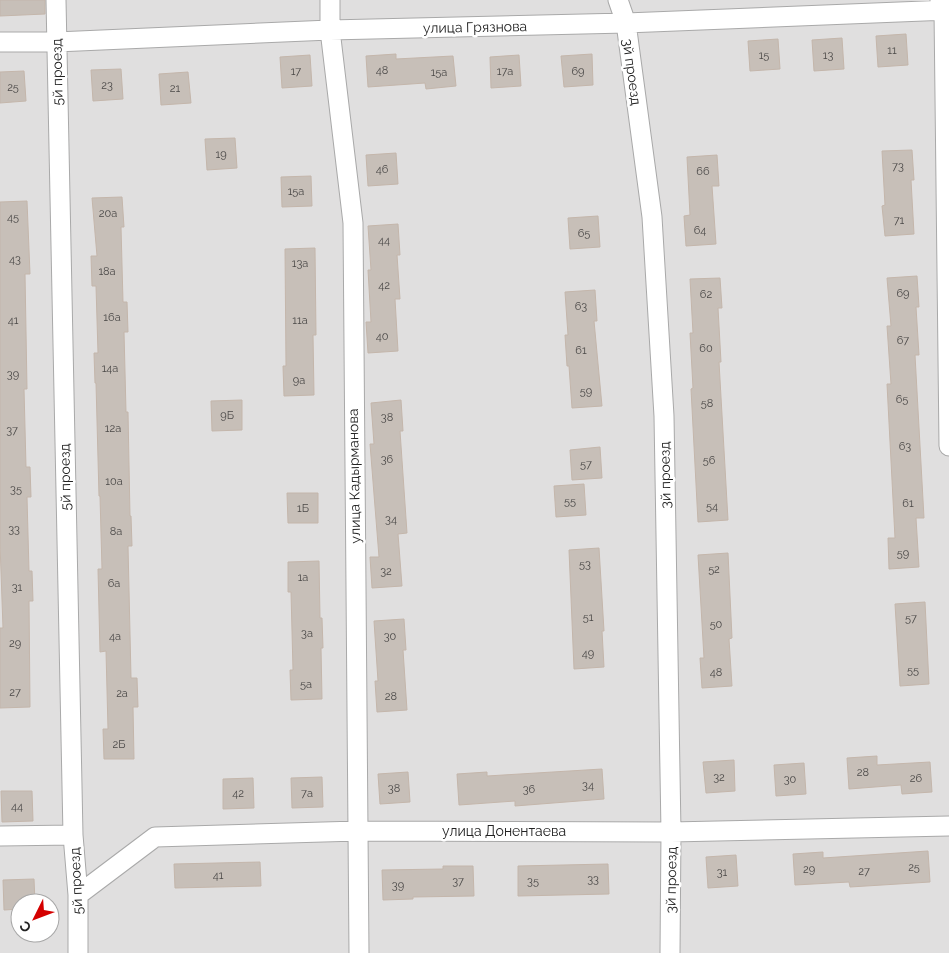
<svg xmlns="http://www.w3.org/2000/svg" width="949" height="953" font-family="Raleway,sans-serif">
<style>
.residential{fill:#e0dfdf;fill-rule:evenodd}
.building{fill:#c7bfb8;stroke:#c4b6ab}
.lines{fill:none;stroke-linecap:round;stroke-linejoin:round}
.minor-casing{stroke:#a9a9a9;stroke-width:21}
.minor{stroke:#fff;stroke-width:19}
.labels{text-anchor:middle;stroke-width:5;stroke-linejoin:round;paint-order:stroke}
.number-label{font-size:11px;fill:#4b4948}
.street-label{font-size:14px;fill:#222;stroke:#fff}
</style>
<rect width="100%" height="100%" fill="#f2efe9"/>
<!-- residential -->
<path class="residential" d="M0,0H949V953H0ZM20,903H50V933H20Z"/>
<!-- building -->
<path class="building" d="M0,0H45V14L0,16Z
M906,34L908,65L878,67L876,36Z
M842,38L844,69L814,71L812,40Z
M778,39L780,69L750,71L748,41Z
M396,54V59L453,56L456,86L426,89L425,83L368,87L366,56Z
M592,54L593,85L564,87L561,56Z
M310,55L312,86L282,88L280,57Z
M519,55L521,86L491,88L490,57Z
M121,69L123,99L93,101L91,70Z
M24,71L26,101L0,103V72Z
M188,72L191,103L161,105L159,74Z
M235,138L237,168L207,170L205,139Z
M912,150L914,180H911L914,234L885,236L882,206L885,205L882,151Z
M396,153L398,184L368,186L366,155Z
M717,155L719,186H712L716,244L686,246L684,216L690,215L687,157Z
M311,176L312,206L282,207L281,177Z
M122,197L124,227H121L123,302H127L128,332H124L126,412H128L130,516H131L132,546H128L131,678H137L138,707H133L134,759H104L103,729H108L106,651L100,652L98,569H102L100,496H99L96,383H95L94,353H98L96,286H92L91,256H97L92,198Z
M27,201L30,274H25L27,389H24L26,467H30L31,497H27L29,571H32L33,601H29L30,707L0,708V628H3L0,544V202Z
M598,216L600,247L570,249L568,218Z
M398,224L400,255H397L400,299H395L398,351L368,353L366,322H371L368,270H371L368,226Z
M315,248L316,335H313L314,395L284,396L283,366H286L285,249Z
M917,276L919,307H916L919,355H915L924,518H916L919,567L889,569L888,538H895L887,384H891L887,326H891L887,278Z
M720,278L722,308H718L721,362H719L728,520L698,522L691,389L693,388L690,333H693L690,279Z
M595,290L597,321H594L602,406L572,408L569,366H567L565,335H568L565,292Z
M242,400V430L212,431L211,401Z
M401,400L403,431H400L407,533L398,534L402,586L372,588L370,557H379L370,444H374L371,403Z
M600,447L602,478L572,480L570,450Z
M584,484L586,515L556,517L554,486Z
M287,493H318V523H288Z
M599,548L604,631H602L604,667L574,669L569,550Z
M728,553L732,638L729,639L732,686L702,688L700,658H704L698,555Z
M319,561L320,618H322L323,648H321L322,699L291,700L290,670H293L291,592H288V562Z
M925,602L929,684L900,686L895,604Z
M404,619L406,650H403L407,710L377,712L375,681H378L374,621Z
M877,756V765L930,762L932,792L902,794L901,785L849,789L847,758Z
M734,760L735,791L706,793L703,762Z
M804,763L806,794L776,796L774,765Z
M602,769L604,799L515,806V801L459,805L457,774L487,772V776Z
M408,772L410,802L380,804L378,774Z
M322,777L323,807L292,808L291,778Z
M253,778L254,808L223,809V779Z
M1,791H32L33,821L2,822Z
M928,851L930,882L850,887L849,882L795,885L793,854L823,852V858Z
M736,855L738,886L708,888L706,857Z
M260,862L261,886L175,888L174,864Z
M608,864L609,894L518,896V866Z
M443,866H473L474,896L413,897V899L383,900L382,870L443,869Z
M34,879L35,903H20V909L4,910L3,880Z"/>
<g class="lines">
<!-- minor casing -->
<g class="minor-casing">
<path id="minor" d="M56,0L73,835L78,895V953
M330,0V30L353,223L359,953
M618,0L626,23L652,217L664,416L671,832L670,953
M940,0L944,10L949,446
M0,42H56L330,30L626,23L949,10
M0,836L73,835
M78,895L155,837L358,831L671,832L949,826"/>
</g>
<!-- minor -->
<use href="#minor" class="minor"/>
</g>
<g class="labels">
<!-- number labels -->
<g class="number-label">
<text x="892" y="54">11</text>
<text x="764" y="59">15</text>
<text x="828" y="59">13</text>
<text x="382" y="74">48</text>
<text x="296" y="75">17</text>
<text x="505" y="75">17а</text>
<text x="578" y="75">69</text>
<text x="439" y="76">15а</text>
<text x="107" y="89">23</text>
<text x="13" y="91">25</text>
<text x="175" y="92">21</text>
<text x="221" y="158">19</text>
<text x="898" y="170">73</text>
<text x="382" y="173">46</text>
<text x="703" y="175">66</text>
<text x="296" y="195">15а</text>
<text x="108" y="217">20а</text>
<text x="13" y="221">45</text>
<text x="899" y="224">71</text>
<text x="700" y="234">64</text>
<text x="584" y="237">65</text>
<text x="384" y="244">44</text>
<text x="15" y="263">43</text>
<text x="300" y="267">13а</text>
<text x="107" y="275">18а</text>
<text x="384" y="289">42</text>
<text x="903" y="297">69</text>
<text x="706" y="298">62</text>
<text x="581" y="310">63</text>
<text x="112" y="321">16а</text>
<text x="13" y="324">41</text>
<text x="300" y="324">11а</text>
<text x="382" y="340">40</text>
<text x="903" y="344">67</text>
<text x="706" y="352">60</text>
<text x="581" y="354">61</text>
<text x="110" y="372">14а</text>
<text x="13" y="378">39</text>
<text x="299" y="384">9а</text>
<text x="586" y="395">59</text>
<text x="902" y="403">65</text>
<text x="707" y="407">58</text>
<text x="227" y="419">9Б</text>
<text x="387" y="421">38</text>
<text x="113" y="432">12а</text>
<text x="12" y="434">37</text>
<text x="905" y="450">63</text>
<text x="387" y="463">36</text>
<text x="709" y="464">56</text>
<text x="586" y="468">57</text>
<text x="114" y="485">10а</text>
<text x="16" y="493">35</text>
<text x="570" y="505">55</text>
<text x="908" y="507">61</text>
<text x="712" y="510">54</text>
<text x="303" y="512">1Б</text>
<text x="391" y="523">34</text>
<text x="14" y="533">33</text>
<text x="116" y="535">8а</text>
<text x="903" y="557">59</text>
<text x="585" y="568">53</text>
<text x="714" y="573">52</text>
<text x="386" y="575">32</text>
<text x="303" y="581">1а</text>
<text x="114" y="587">6а</text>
<text x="17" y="591">31</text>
<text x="588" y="621">51</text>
<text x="911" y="622">57</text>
<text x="716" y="628">50</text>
<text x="307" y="637">3а</text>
<text x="115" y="640">4а</text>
<text x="390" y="640">30</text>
<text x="15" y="647">29</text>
<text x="588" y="657">49</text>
<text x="913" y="674">55</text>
<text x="716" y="676">48</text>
<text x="306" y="688">5а</text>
<text x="15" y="696">27</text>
<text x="122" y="697">2а</text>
<text x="391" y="700">28</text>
<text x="119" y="748">2Б</text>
<text x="863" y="776">28</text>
<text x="719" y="781">32</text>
<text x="916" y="782">26</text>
<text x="790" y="783">30</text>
<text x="588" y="789">34</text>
<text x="394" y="792">38</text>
<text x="529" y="793">36</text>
<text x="238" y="797">42</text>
<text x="307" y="797">7а</text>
<text x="17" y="810">44</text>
<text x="914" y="871">25</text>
<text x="809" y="873">29</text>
<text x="864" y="875">27</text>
<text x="722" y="876">31</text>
<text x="218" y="879">41</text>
<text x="593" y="883">33</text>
<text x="458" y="885">37</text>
<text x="533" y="885">35</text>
<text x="398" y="889">39</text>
</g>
<!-- street labels -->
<g class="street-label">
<text transform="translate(475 27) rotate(-1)" y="5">улица Грязнова</text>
<text transform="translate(57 72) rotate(-91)" y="5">5й проезд</text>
<text transform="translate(632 72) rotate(82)" y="5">3й проезд</text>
<text transform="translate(665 475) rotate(-91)" y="5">3й проезд</text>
<text transform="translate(354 476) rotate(-91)" y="5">улица Кадырманова</text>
<text transform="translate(65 477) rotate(-91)" y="5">5й проезд</text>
<text x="504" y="836">улица Донентаева</text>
<text transform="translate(671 880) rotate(-89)" y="5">3й проезд</text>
<text transform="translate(76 881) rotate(-93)" y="5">5й проезд</text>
</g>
</g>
<!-- north arrow -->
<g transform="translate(35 918) rotate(228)"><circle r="24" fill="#ffffff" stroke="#a7a7a7"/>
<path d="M0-4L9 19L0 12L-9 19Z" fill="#d40000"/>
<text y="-8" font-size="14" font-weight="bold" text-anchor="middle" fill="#222222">С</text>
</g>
</svg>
